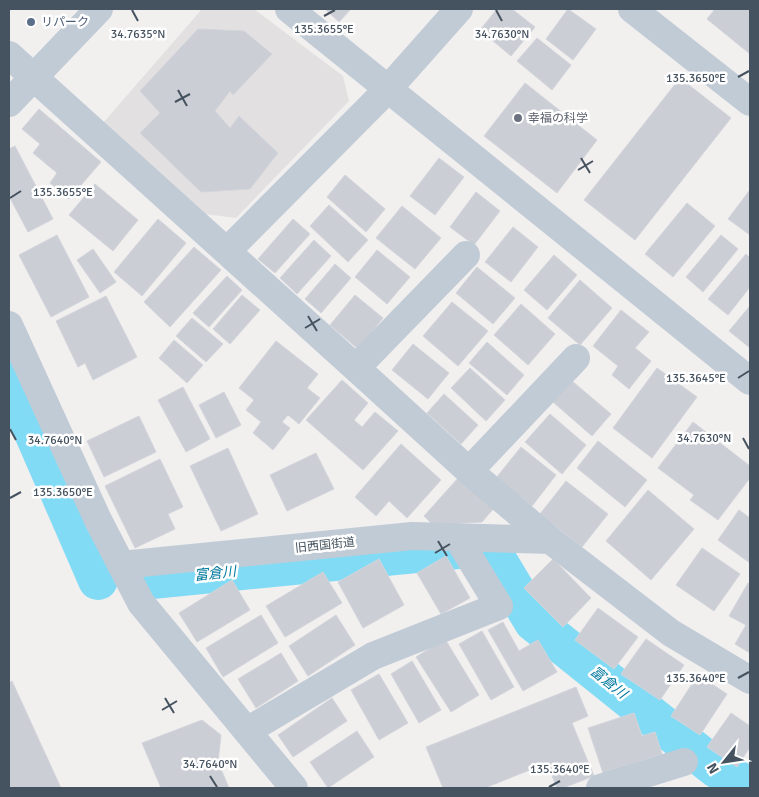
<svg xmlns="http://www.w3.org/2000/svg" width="759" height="797" font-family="Signika,'Noto Sans JP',sans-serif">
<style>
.education{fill:#e3e0e1}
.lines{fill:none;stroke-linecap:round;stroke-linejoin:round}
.canal{stroke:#82dbf5;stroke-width:40}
.building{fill:#cbced4;stroke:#d3d5dc}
.minor{stroke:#c1cbd6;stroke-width:28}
.ticks{fill:none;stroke:#45525f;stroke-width:2}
.service-dot{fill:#5c6f8a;stroke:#fff;stroke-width:2}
.worship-dot{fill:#6b7280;stroke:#fff;stroke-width:2}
.labels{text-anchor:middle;stroke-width:5;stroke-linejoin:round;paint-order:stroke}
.service-label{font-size:12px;fill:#4e5e75;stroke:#fff;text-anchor:start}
.worship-label{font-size:12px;fill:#5b616d;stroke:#fff;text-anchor:start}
.street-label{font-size:12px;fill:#45525f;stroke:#fff}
.water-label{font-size:14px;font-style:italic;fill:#037a9e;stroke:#fff}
.ticks-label{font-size:12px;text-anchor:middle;fill:#45525f;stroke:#fff;stroke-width:5;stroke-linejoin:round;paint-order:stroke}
</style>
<rect width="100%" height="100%" fill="#f2efef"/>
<!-- education -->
<path class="education" d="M202,9H254L343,76L349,101L236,218L205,214L103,123Z"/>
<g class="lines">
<!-- canal -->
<path class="canal" d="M9,375L98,580
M488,560L498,562L534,622L715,767L750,788
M152,579L457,549"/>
</g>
<!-- building -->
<path class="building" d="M325,9H351L339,22Z
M497,9H512L535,27L511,56L480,30Z
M568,9L596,29L573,60L546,39Z
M715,9H750V54L707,19Z
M198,29L244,31L272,54L233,95L230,91L215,111L230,128L239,116L278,153L250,189L201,192L140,133L160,113L140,91Z
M537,38L571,65L552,90L517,61Z
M680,78L731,118L635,240L584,200Z
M525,83L597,140L557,193L484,136Z
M39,109L101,162L69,199L50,183L57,173L33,153L40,144L22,129Z
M15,146L53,219L28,232L9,196V149Z
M439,158L464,177L435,215L410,196Z
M345,175L385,209L366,232L327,197Z
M95,184L138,220L113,251L69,215Z
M749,191L750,193V235L728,219Z
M476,192L500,211L474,245L450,227Z
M687,203L715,226L673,277L645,254Z
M329,205L368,240L348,262L310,226Z
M402,206L441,238L415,269L376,238Z
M158,219L186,243L142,296L114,272Z
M293,219L310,234L275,273L258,259Z
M513,227L538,247L511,282L485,262Z
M57,235L89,297L51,317L19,255Z
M721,235L738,249L703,292L686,277Z
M314,240L331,256L297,294L280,278Z
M194,247L221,270L170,327L144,302Z
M93,249L116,282L100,293L77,260Z
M377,250L410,277L387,304L355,277Z
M746,254L750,258V287L728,315L708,299Z
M554,255L577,275L547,310L524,290Z
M335,264L351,278L321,313L305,299Z
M477,267L515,298L493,324L456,293Z
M227,276L242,290L209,327L193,313Z
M580,280L612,308L580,345L548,318Z
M242,295L260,310L230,344L213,329Z
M355,295L383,318L358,349L330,325Z
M106,296L137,357L93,380L85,363L78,367L56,321Z
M452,302L488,331L458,366L423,336Z
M521,304L555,334L528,365L494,335Z
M749,307L750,308V348L729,331Z
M621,310L649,332L635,348L651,361L629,389L612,375L618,366L593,346Z
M192,318L223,344L206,362L176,336Z
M174,340L203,365L187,383L159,358Z
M276,341L318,374L307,388L320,398L299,424L288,415L282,422L290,428L273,450L253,433L261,422L246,410L254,400L239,388Z
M487,342L524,375L507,395L469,363Z
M413,344L449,373L428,399L392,370Z
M470,368L505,400L486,421L451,388Z
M657,368L697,397L652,458L613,428Z
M342,380L368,403L354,420L362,427L375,412L398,431L363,470L306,420Z
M572,381L611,414L592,436L553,402Z
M183,387L210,439L186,452L158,400Z
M224,392L241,425L216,438L199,405Z
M444,394L478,425L461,444L427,413Z
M550,414L586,445L562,474L525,442Z
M139,416L156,452L104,477L87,441Z
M693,422L750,466V478L718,520L690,500L694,495L658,468Z
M598,441L647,480L625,507L577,468Z
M401,444L441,480L407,518L389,501L376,516L355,497Z
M521,447L556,475L532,506L496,478Z
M228,448L258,514L221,531L190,466Z
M316,453L334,489L287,511L270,475Z
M160,459L183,507L168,514L175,529L135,548L105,486Z
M459,477L495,507L482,522L433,525L424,516Z
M566,481L608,514L582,547L540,514Z
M648,490L694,529L651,580L606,541Z
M739,510L750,518V563L718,540Z
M702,548L740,574L714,611L676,585Z
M446,556L470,598L441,614L417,573Z
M379,559L404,605L363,628L338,582Z
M553,559L591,598L563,627L524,588Z
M323,572L342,603L285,637L266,606Z
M232,580L250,610L197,642L179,613Z
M748,583L750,584V653L735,644L746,625L729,616Z
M598,608L638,637L614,669L575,640Z
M261,615L278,643L223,677L206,648Z
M336,615L355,645L308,676L289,646Z
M503,622L519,651L538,640L557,672L523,691L488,630Z
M482,631L514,687L491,700L459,644Z
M445,639L479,695L451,712L416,657Z
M646,639L684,665L660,700L621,674Z
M281,653L298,681L256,708L238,679Z
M412,661L441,710L419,723L391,674Z
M379,674L408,723L379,740L351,690Z
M698,675L727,694L700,735L671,716Z
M12,681L61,788H9V683Z
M576,687L588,716L572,723L594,776L563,788H557L547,763L485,788H443L426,747Z
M332,698L347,721L293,757L278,735Z
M634,713L642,736L655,732L662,754L603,773L588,728Z
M731,713L750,726V747L737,767L707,747Z
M202,720L221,735L218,762L229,788H161L142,743Z
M357,731L374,757L328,788L310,762Z"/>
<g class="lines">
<!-- minor -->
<path class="minor" d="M289,9L750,381
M632,9L750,102
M9,55L356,368L469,471L550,540L671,633L750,680
M9,103L99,9
M227,251L388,89L459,9
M9,325L98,520L141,603L294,788
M356,368L466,255
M469,471L576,358
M121,565L412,536L550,540
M247,731L373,656L499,606L457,537
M600,788L684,762"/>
</g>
<!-- ticks -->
<path class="ticks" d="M132,10L138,21M496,10L502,21M324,16L335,10M738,77L749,71M178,90L187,106M175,102L190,94M581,158L590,173M578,170L593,161M10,198L21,191M308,316L317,331M305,328L320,319M738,378L749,371M10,429L16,440M743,438L749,449M10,498L21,492M438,541L447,556M435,553L450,544M738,678L749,672M165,698L174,713M162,710L177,701M210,776L217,787M549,787L560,781"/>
<!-- markers -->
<circle class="service-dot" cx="31" cy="22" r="5"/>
<circle class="worship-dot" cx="518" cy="118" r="5"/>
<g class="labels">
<!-- service labels -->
<g class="service-label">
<text x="41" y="26">リパーク</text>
</g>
<!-- worship labels -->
<g class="worship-label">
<text x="528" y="122">幸福の科学</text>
</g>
<!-- street labels -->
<g class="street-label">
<text transform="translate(325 545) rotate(-6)" y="4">旧西国街道</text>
</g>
<!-- water labels -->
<g class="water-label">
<text transform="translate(215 573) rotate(-6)" y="5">富倉川</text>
<text transform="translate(609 682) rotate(39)" y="5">富倉川</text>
</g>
</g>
<g class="ticks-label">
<text x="324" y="33">135.3655°E</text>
<text x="138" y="38">34.7635°N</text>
<text x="502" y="38">34.7630°N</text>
<text x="696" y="82">135.3650°E</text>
<text x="63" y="196">135.3655°E</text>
<text x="696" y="382">135.3645°E</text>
<text x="704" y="442">34.7630°N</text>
<text x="55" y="444">34.7640°N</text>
<text x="63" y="496">135.3650°E</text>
<text x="696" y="682">135.3640°E</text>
<text x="210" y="768">34.7640°N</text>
<text x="560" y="773">135.3640°E</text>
</g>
<!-- border -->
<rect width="759" height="797" fill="none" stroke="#45525f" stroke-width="20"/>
<!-- north arrow -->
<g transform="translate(724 762) rotate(240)" stroke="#ffffff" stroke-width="4" paint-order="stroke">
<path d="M0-4L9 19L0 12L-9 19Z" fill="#45525f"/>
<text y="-8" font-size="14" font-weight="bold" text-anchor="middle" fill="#45525f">N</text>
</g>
</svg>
